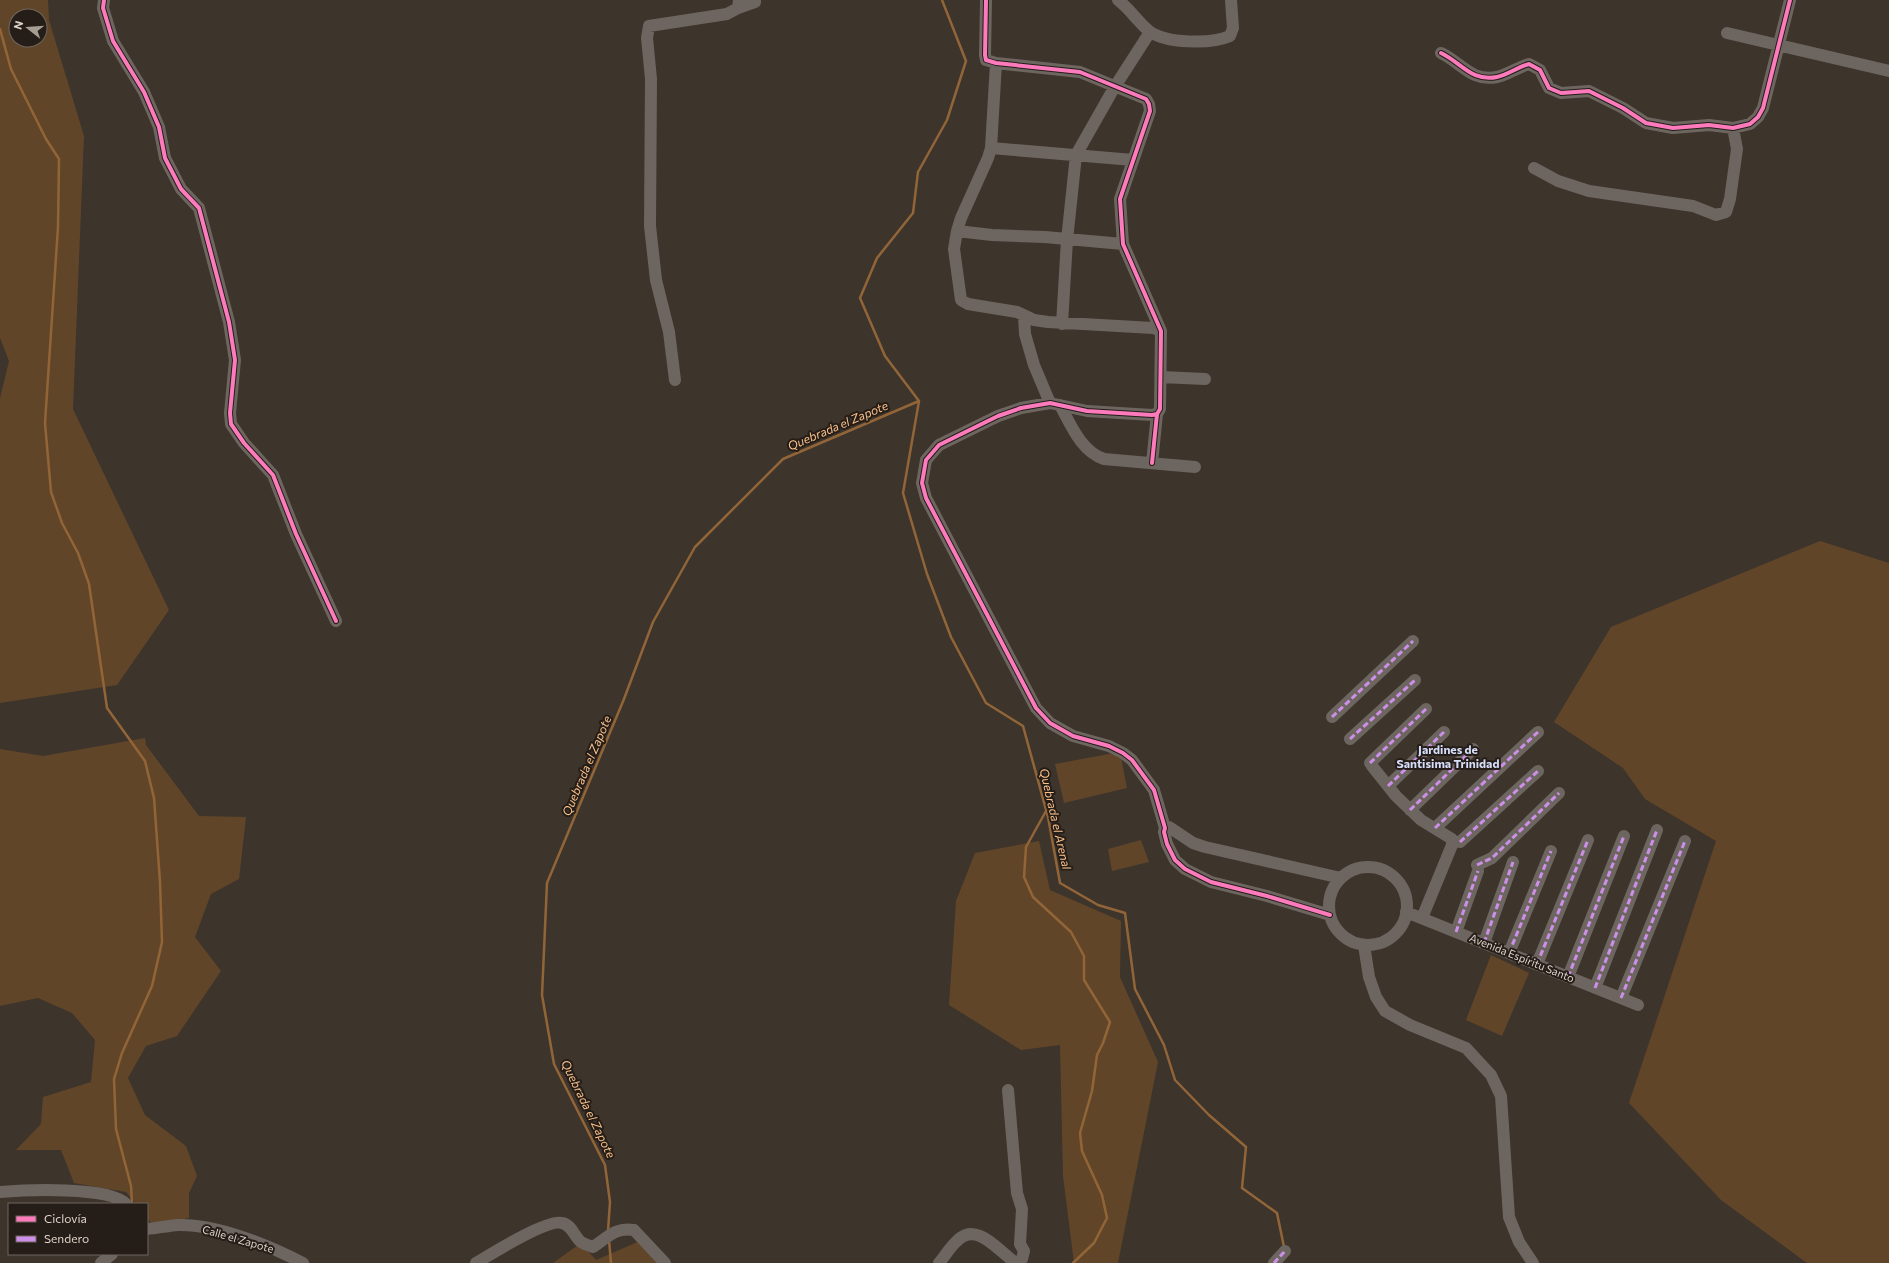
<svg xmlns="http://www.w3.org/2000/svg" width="1889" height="1263" font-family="Commissioner,sans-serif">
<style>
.green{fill:#614529;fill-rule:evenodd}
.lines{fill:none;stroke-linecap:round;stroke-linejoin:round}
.stream{stroke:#926538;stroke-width:2.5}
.minor{stroke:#6d6660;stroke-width:12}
.quiet{stroke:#ce8fe9;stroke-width:3;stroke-dasharray:6 3;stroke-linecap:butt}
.cycleway-casing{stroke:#251d17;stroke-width:6}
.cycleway{stroke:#fd7abc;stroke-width:4}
.labels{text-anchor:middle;stroke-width:4;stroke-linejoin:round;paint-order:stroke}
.street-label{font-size:11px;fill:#dfd5cb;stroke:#251d17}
.water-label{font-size:12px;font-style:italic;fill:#fac18b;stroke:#251d17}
.neighbourhood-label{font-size:12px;font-weight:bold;fill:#d7defb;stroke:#251d17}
</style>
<rect width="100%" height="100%" fill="#3d342c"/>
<!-- green -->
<path class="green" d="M0,0H48L49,20L84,136L73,409L169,610L117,685L0,703V398L9,361L0,338ZM16,16H40V40H16Z
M1820,541L1889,563V1263H1807L1721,1200L1629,1103L1716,841L1645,799L1623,768L1554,722L1611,627Z
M145,738L146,745L199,816L246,817L239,879L211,894L195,937L221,971L177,1036L146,1046L128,1078L145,1115L186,1146L197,1176L189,1193V1218L153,1225L147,1218V1204H136L126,1192L74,1183L61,1150H16L41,1124L43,1097L91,1082L95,1040L72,1013L38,998L0,1006V749L43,756Z
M1120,752L1127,788L1064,803L1055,764Z
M1141,840L1149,862L1112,871L1108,849Z
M1039,841L1050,890L1121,921L1120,977L1158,1062L1118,1263H1074L1063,1176L1060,1045L1021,1050L949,1005L956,901L975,853Z
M1491,955L1529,973L1502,1036L1466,1020Z
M642,1240L657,1263H553L581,1243L596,1260Z"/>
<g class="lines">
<!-- stream -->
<path class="stream" d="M0,29L11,69L46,139L59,159L58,227L45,423L51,492L62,523L78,553L89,584L107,708L145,761L154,798L160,882L162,942L152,986L122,1053L114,1079L116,1129L131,1186L132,1204
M919,401L903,493L927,574L951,637L986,703L1023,726L1048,817L1060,883L1098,905L1125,913L1135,989L1164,1045L1175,1080L1209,1115L1246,1147L1242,1188L1277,1213L1284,1247
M919,401L885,356L860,298L877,258L913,213L918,172L947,120L966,61L942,0
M1046,811L1026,847L1024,877L1033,897L1071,932L1084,956V980L1110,1022L1103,1043L1097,1055L1092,1091L1080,1133L1082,1151L1102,1195L1107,1218L1094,1243L1073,1263
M608,1231L610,1202L605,1165L554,1064L542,995L547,883L624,699L653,622L695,547L783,459L919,401
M609,1240L611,1263"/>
<!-- minor -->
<path class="minor" d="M104,0L103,8L113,41L144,92L159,127L165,158L181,189L199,208L229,322L235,360L230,413L231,424L244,443L273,475L296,534L336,621
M986,0L985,55L986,60L996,63L1080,72L1146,99L1149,104L1150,111L1120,199L1123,244L1161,331L1160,409L1157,414L1152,463
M1118,0C1130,9 1138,22 1149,31C1166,44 1212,44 1230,36L1233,28L1231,0
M738,8L755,2V0
M1727,33L1889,71
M1441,53C1462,63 1471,82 1497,77C1507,75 1518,67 1529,64L1540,70L1549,88L1561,93L1589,91L1623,108L1646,123L1673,128L1709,125L1733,128L1750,124L1758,117L1763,108L1790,0
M996,63L991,148L988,158L961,218L957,231L954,249L961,300L968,304L1017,312L1034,320L1048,322L1153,328L1161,331
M991,148L1133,160
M1534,168L1558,181L1589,191L1693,206L1716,215L1726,212L1730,199L1737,149L1733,128
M957,231L992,235L1045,237L1123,244
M1024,316L1025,334L1034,365L1050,403
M1062,324L1067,240L1076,155L1114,88L1150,32
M1161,377L1205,379
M675,380L669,332L656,280L650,226L651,79L647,38L649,26L727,14L738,8L739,0
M1060,405C1071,425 1081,451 1104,459L1195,467
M1157,414L1152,415L1087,411L1050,403L1021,408L998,416L939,445L926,460L922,483L926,498L1036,708L1050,723L1073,736L1109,746L1123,753L1132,760L1154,790L1165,828L1164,832L1167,844L1175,860L1185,869L1211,882L1267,896L1330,915
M1332,717L1413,641
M1350,739L1415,680
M1370,763L1426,709
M1372,766L1396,796L1421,820L1452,839V845L1422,918
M1388,786L1444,732
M1410,810L1473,749
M1165,828L1169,827L1193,843L1205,847L1341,878
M1435,828L1538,732
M1460,842L1538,771
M1477,865L1492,858L1559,793
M1329 906a39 39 0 1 1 78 0a39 39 0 1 1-78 0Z
M1406,912L1638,1005
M1456,932L1478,871
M1484,943L1513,862
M1364,945L1369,977L1376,997L1385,1011L1410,1025L1466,1048L1491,1075L1501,1096L1509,1217L1519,1242L1533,1263
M1509,953L1551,851
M1537,964L1588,840
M1568,977L1624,836
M1595,988L1657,830
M1621,998L1685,841
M1008,1090L1017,1193L1022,1209L1020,1244L1024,1251L1022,1259L1019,1263
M0,1192C24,1190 110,1186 126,1204
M147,1229C157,1228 167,1226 178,1225C217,1224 268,1245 303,1263
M101,1263L112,1254
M476,1263C491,1254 547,1219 562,1223C572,1225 574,1236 581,1242C584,1244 590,1246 593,1247C608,1237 615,1227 634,1230L665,1263
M939,1263C945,1256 950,1247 957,1241C977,1220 1000,1253 1016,1263
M1274,1263L1285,1251"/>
<!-- quiet -->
<path class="quiet" d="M1332,717L1413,641
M1350,739L1415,680
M1370,763L1426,709
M1388,786L1444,732
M1410,810L1473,749
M1435,828L1538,732
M1460,842L1538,771
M1477,865L1492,858L1559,793
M1456,932L1478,871
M1484,943L1513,862
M1509,953L1551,851
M1537,964L1588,840
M1568,977L1624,836
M1595,988L1657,830
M1621,998L1685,841
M1274,1263L1285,1251"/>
<!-- cycleway casing -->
<g class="cycleway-casing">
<path id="cycleway" d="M104,0L103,8L113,41L144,92L159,127L165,158L181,189L199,208L229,322L235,360L230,413L231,424L244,443L273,475L296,534L336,621
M986,0L985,55L986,60L996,63L1080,72L1146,99L1149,104L1150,111L1120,199L1123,244L1161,331L1160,409L1157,414L1152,463
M1441,53C1462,63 1471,82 1497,77C1507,75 1518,67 1529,64L1540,70L1549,88L1561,93L1589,91L1623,108L1646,123L1673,128L1709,125L1733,128L1750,124L1758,117L1763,108L1790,0
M1157,414L1152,415L1087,411L1050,403L1021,408L998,416L939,445L926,460L922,483L926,498L1036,708L1050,723L1073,736L1109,746L1123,753L1132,760L1154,790L1165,828L1164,832L1167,844L1175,860L1185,869L1211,882L1267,896L1330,915"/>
</g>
<!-- cycleway -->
<use href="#cycleway" class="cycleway"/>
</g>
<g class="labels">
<!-- street labels -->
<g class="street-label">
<text transform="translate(1522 958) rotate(22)" y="4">Avenida Espíritu Santo</text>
<text transform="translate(238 1239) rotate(16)" y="4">Calle el Zapote</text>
</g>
<!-- water labels -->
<g class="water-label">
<text transform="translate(838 426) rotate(-23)" y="4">Quebrada el Zapote</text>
<text transform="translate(587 766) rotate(-67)" y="4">Quebrada el Zapote</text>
<text transform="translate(1055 819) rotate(77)" y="4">Quebrada el Arenal</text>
<text transform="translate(588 1109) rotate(64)" y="4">Quebrada el Zapote</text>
</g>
<!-- neighbourhood labels -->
<g class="neighbourhood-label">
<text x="1448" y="754">Jardines de<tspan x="1448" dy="14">Santisima Trinidad</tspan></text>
</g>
</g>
<!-- legend -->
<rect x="8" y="1203" width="140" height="52" fill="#251d17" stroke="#6f675f"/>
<rect x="16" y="1216" width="20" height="6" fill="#fd7abc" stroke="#6f675f"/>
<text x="44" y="1223" font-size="12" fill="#dfd5cb">Ciclovía</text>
<rect x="16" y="1236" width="20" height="6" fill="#ce8fe9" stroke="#6f675f"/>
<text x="44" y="1243" font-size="12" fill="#dfd5cb">Sendero</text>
<!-- north arrow -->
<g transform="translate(28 28) rotate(287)"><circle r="19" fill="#251d17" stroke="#6f675f"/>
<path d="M0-3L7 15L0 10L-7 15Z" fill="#a69d93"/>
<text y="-6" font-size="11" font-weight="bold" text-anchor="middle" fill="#dfd5cb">N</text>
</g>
</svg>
